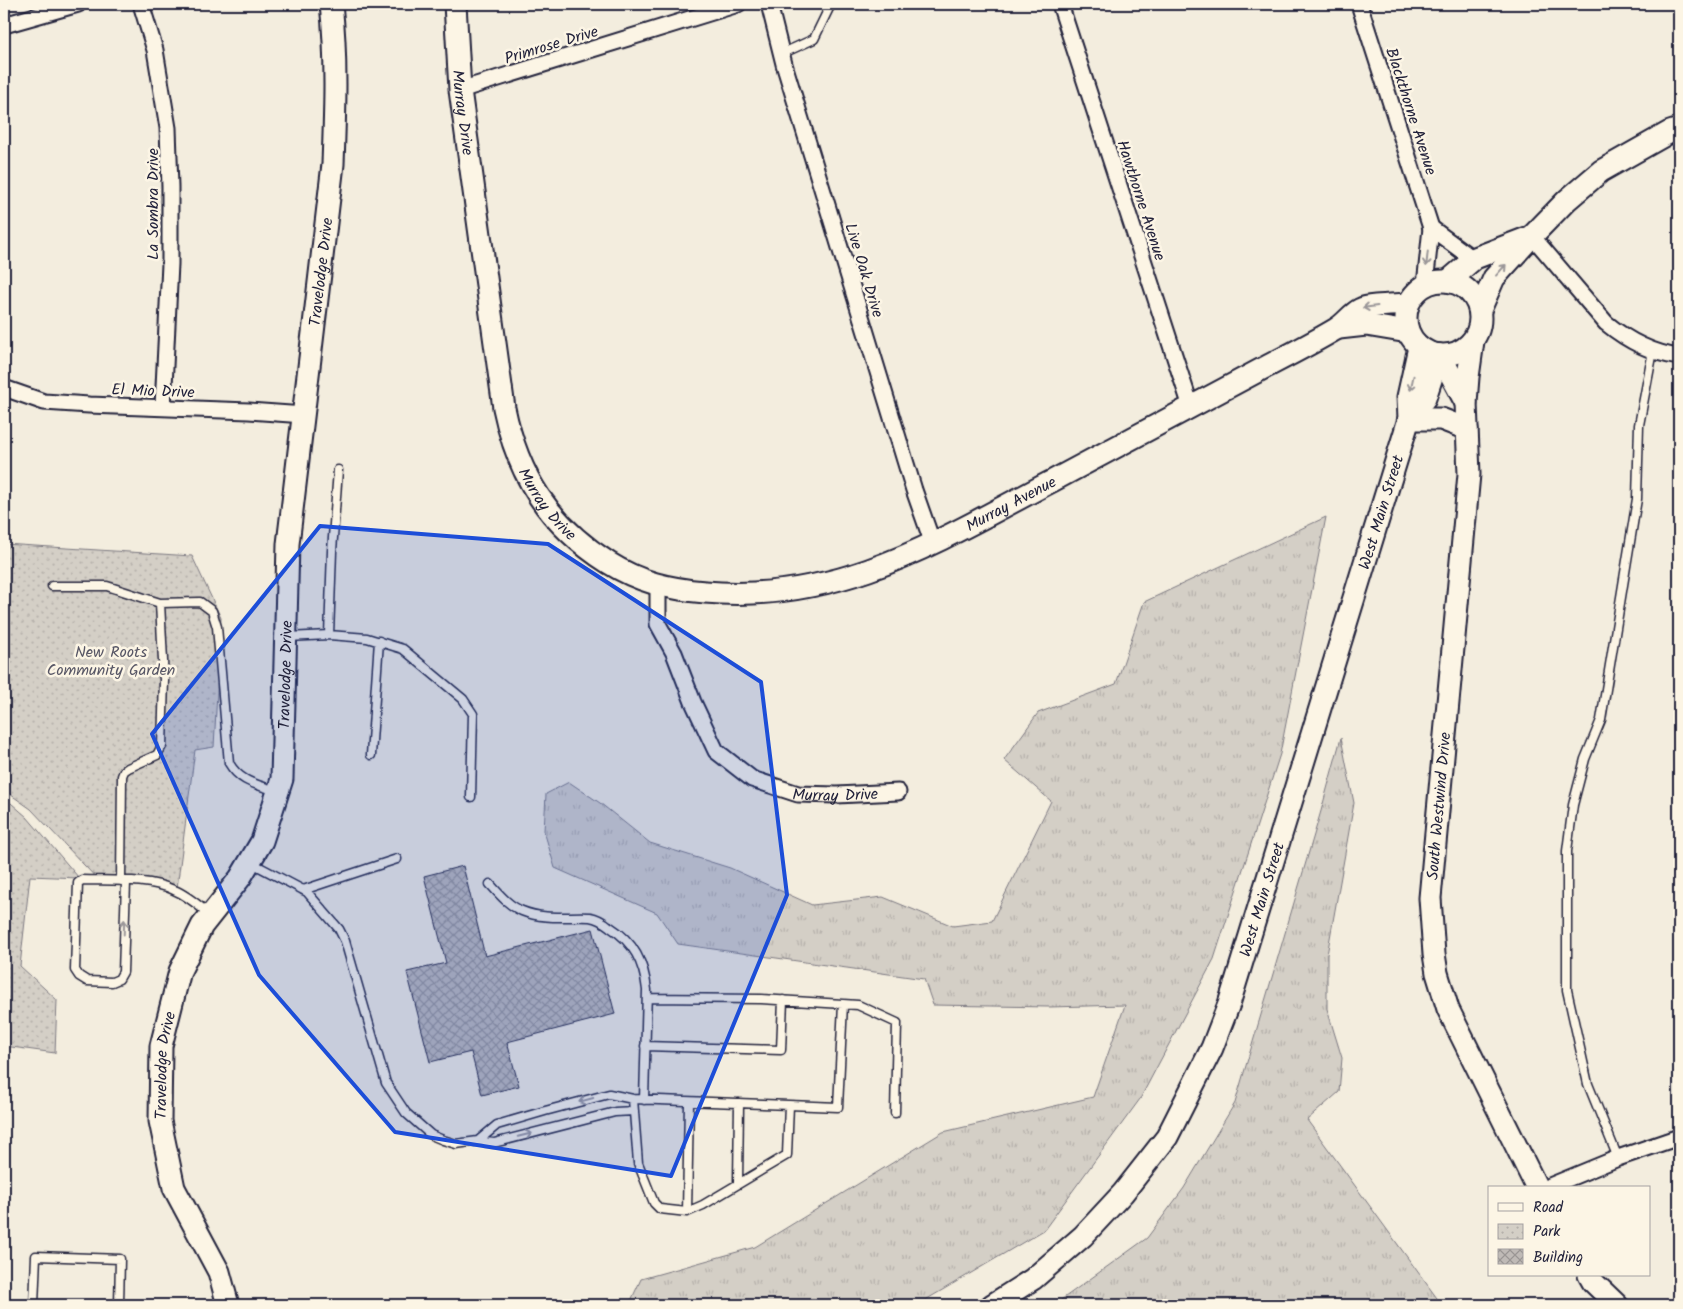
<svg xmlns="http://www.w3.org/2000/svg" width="1683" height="1309" font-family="Kalam,sans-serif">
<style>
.grass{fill:url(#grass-tufts);stroke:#7b7880}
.park{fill:url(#park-dots);stroke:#7b7880}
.building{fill:url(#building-cross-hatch);stroke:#22223b}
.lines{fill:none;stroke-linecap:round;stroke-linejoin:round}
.lane-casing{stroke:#22223b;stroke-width:11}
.street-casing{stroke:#22223b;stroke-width:19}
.secondary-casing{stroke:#22223b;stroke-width:25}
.lane{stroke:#fcf5e5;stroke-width:8}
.street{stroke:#fcf5e5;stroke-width:15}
.secondary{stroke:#fcf5e5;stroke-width:21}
.oneway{stroke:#9a9698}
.marked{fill:#1d4ed8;fill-opacity:0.2;stroke:#1d4ed8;stroke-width:4;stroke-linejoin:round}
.labels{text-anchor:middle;stroke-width:5;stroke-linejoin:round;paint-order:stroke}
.street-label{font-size:16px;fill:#22223b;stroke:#fcf5e5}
.park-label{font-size:16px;fill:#575665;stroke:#fcf5e5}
</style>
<defs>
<pattern id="grass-tufts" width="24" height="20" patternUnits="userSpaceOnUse" patternTransform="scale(1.25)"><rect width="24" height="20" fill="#d4cfc6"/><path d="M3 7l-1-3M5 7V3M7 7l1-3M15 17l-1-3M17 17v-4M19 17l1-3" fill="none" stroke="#b6b1ab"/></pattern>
<pattern id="park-dots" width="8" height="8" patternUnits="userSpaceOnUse" patternTransform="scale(1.25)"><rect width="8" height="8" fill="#d4cfc6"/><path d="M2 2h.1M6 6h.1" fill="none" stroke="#b6b1ab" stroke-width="1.8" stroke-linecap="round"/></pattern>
<pattern id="building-cross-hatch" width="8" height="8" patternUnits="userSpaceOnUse" patternTransform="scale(1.25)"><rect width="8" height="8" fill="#bfbab6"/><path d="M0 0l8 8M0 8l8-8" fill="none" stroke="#9b9795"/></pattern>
</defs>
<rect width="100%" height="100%" fill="#f3edde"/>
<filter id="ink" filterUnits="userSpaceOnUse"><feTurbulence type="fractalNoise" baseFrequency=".02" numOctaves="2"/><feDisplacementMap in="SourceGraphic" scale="10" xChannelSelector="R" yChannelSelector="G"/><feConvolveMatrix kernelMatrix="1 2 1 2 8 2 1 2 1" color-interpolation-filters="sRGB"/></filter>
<g filter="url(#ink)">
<!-- grass -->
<path class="grass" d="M1326,517L1280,754L1214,959L1140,1099L1044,1230L917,1305H629L641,1279L755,1247L943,1132L1093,1097L1125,1005L1049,1007L933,1005L924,979L678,944L657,913L555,868L544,831L546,794L569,782L600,803L650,843L730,868L812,905L883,897L953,926L992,921L1051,801L1004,760L1038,713L1116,684L1144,602Z
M1341,738L1354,803L1327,955V1009L1342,1058L1339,1092L1307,1120L1442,1305H1054L1147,1238L1184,1188L1235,1103L1321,811Z"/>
<!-- park -->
<path class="park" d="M4,544L192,556L221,618L214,747L195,750L177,888L102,884L31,809L4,790Z
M4,797L27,817L79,878L30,876L20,966L57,1000L55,1053L4,1046Z"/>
<!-- building -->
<path class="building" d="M463,866L485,956L593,929L615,1014L507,1042L519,1086L482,1095L471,1052L430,1062L407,972L446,963L424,876Z"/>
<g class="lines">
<!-- lane casing -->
<g class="lane-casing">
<path id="lane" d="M781,54L814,39L831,4
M52,586H107L160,603L200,602L212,611L217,627L229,763C240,782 256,784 276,791
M329,635L367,638L403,649L463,699L473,714L471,797
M288,637L329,635L332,551L338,470
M371,755L379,641
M250,862L307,892L339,929L345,941L386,1083L406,1113L431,1135L443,1140L456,1144L478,1141L494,1143L615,1112L634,1111
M121,881L122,776L124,771L128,768L157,755L162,746L164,680L160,603
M126,882L123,972L119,979L112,982L87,981L79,976L75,970L78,883L82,880C110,881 149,878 174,890C187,895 198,905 209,914
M490,884C499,894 509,906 522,911C544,920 567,916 590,917C597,918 605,923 610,927C634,942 644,963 647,990L644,1100
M303,890L397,859
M647,998L761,999L843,1004L838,1107L789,1105
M843,1004L858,1005L897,1023L895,1113
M645,1046L781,1050L783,1000
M478,1141L497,1125L545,1111L609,1094L633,1099L789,1105L787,1155L703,1205L687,1212L660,1209L654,1203L638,1163L633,1099
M1618,1158L1588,1084L1567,990V851L1573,805L1585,759L1601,720L1637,499L1639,425L1653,351
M738,1184L739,1103
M687,1212L689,1102
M34,1305L36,1256L120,1259L119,1305"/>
</g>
<!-- street casing -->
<g class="street-casing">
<g id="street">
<path d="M141,4L155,50L168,128L170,187V264L163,407"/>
<path d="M769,4L784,64L914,490L933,544"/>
<path d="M1060,4L1191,407"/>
<path d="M1359,4L1431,228"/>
<path d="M4,25L78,4"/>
<path d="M460,90L738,4"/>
<path d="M1532,236L1606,323C1628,341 1651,353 1679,357"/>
<path d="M1425,285L1431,228L1473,259"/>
<path d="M4,388L44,402L89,405L249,411L304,415"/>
<path id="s1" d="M658,586V624L674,653L693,702L716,751L752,779L798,794L837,795L898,792"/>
<path d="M1545,1188L1618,1158L1679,1137"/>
</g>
</g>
<!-- secondary casing -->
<g class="secondary-casing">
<g id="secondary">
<path id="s2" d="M455,4L460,90L504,408C518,476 549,525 609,563C639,582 669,589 705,592C842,604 941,539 1056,479C1124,443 1192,407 1260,370C1285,357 1311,344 1336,329C1345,324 1351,314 1361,309C1368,305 1398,305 1408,304"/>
<circle cx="1443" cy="318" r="37"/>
<path d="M1448,281L1475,258L1527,238"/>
<path d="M1480,310L1494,278L1532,236L1567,200L1601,171L1670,132L1679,129"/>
<path d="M1339,328L1366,325L1408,332"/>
<path d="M1473,341L1468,377L1466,403L1469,474L1430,898L1434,954L1437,973L1448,1009L1537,1188"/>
<path d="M1440,355L1466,403"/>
<path d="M1409,419L1425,398L1439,355"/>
<path d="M1409,419H1441L1467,429"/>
<path d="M1589,1275L1593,1282L1617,1305"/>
<path id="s3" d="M228,1305L219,1272L174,1188L160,1121L161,1046L180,971L202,926L240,878L262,841L282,779L288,544L333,164C335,111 337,57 331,4"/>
<path id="s4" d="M992,1305L1033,1279L1083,1236L1123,1193L1167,1137L1212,1048L1229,1004L1409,419L1408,397L1419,347"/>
</g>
</g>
<!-- lane -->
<use href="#lane" class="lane"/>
<!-- street -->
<use href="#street" class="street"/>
<!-- secondary -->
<use href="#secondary" class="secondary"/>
</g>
<!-- one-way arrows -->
<defs><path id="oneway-shaft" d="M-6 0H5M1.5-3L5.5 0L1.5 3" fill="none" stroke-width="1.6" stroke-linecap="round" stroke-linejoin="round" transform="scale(1.25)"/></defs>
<g class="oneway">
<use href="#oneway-shaft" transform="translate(1427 259) rotate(96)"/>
<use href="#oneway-shaft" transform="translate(1501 270) rotate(-48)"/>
<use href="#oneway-shaft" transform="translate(1370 307) rotate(173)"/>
<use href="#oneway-shaft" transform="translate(1412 383) rotate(102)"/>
<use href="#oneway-shaft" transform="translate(124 927) rotate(-88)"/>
<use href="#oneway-shaft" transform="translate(586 1100) rotate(165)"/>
<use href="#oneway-shaft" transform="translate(525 1135) rotate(-14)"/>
</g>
</g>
<!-- marked area -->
<path class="marked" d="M320,526L548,544L761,682L787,895L671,1176L395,1132L259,975L152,734Z"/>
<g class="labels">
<!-- street labels -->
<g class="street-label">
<text transform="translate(551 44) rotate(-17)" y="6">Primrose Drive</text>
<text transform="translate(1412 111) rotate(72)" y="6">Blackthorne Avenue</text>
<text dy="6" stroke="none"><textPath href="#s2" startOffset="109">Murray Drive</textPath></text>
<text transform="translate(1142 200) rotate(72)" y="6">Hawthorne Avenue</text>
<text transform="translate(152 204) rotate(-90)" y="6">La Sombra Drive</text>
<text transform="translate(865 270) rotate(73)" y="6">Live Oak Drive</text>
<text dy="6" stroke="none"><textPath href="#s3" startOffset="1079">Travelodge Drive</textPath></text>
<text transform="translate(153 390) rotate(2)" y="6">El Mio Drive</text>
<text dy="6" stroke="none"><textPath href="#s2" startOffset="514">Murray Drive</textPath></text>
<text dy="6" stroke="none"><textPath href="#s2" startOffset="1025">Murray Avenue</textPath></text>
<text dy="6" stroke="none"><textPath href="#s4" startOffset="906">West Main Street</textPath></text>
<text dy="6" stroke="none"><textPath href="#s3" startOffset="674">Travelodge Drive</textPath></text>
<text dy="6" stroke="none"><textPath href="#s1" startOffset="309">Murray Drive</textPath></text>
<text transform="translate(1438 806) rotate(-85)" y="6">South Westwind Drive</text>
<text dy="6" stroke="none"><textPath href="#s4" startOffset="501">West Main Street</textPath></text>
<text dy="6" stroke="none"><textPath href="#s3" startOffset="254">Travelodge Drive</textPath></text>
</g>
<!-- park labels -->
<g class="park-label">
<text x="111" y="657">New Roots<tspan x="111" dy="18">Community Garden</tspan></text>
</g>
</g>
<!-- margin -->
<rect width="1683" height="1309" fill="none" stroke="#fcf5e5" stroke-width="20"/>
<rect x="10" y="10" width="1663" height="1289" fill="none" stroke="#22223b" stroke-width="2" filter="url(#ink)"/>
<!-- legend -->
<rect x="1488" y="1186" width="162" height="90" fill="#fcf5e5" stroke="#a5a1a1"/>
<rect x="1498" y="1203" width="25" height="8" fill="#fcf5e5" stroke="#a5a1a1"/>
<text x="1533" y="1212" font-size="15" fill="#22223b">Road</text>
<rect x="1498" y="1224" width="25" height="15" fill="url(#park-dots)" stroke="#a5a1a1"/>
<text x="1533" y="1236" font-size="15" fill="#22223b">Park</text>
<rect x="1498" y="1249" width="25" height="15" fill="url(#building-cross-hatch)" stroke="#a5a1a1"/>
<text x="1533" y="1262" font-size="15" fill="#22223b">Building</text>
</svg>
